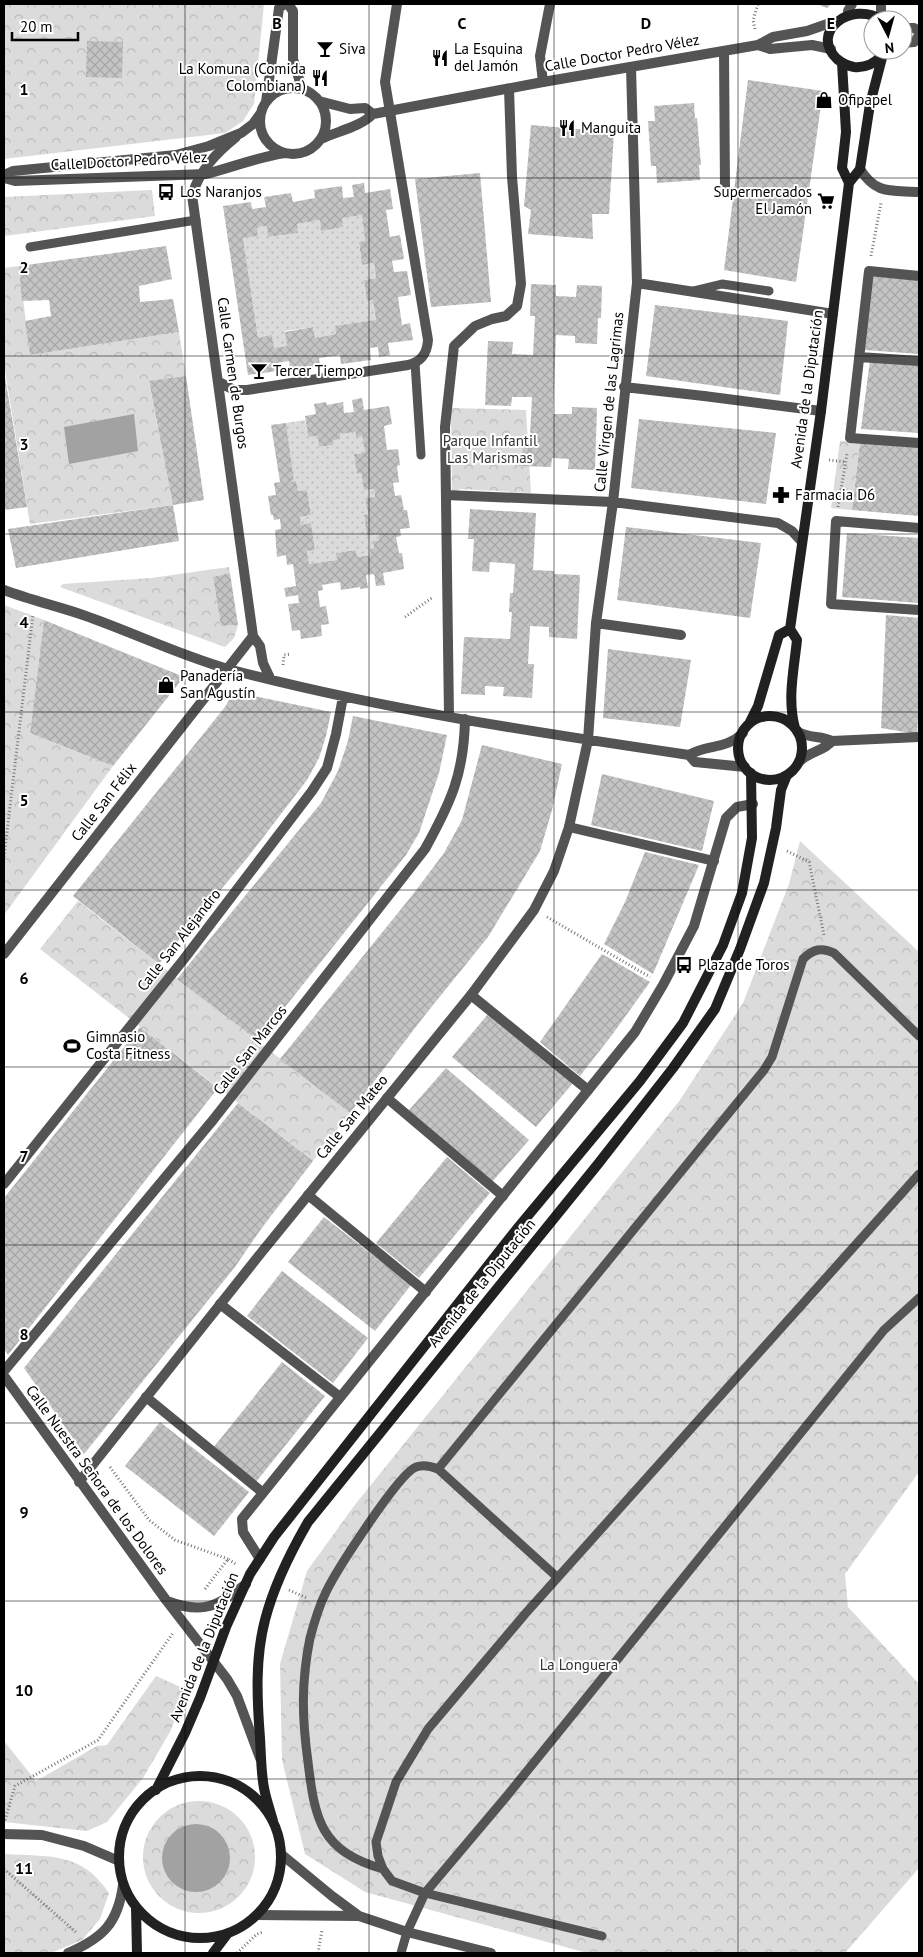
<svg xmlns="http://www.w3.org/2000/svg" width="923" height="1957" font-family="'PT Sans',sans-serif">
<style>
.forest{fill:url(#forest-crowns)}
.garden{fill:url(#garden-dots)}
.water{fill:#a2a2a2}
.building{fill:url(#building-cross-hatch);fill-rule:evenodd}
.lines{fill:none;stroke-linecap:round;stroke-linejoin:round}
.path{stroke:#767676;stroke-width:3;stroke-dasharray:1 2.5;stroke-linecap:butt}
.service{stroke:#545454;stroke-width:9}
.pedestrian{stroke:#545454;stroke-width:10}
.minor{stroke:#545454;stroke-width:10}
.tertiary{stroke:#545454;stroke-width:10}
.secondary{stroke:#212121;stroke-width:10}
.grid{fill:none;stroke:#000;stroke-width:1;stroke-opacity:0.55}
.labels{text-anchor:middle;stroke-width:4;stroke-linejoin:round;paint-order:stroke}
.poi-label{font-size:15px;fill:#000;stroke:#fff;text-anchor:start}
.street-label{font-size:15px;fill:#000;stroke:#fff}
.park-label{font-size:15px;fill:#323232;stroke:#fff}
.grid-label{font-size:16px;text-anchor:middle;font-weight:bold;fill:#000;stroke:#fff;stroke-width:4;stroke-linejoin:round;paint-order:stroke}
</style>
<defs>
<pattern id="forest-crowns" width="20" height="18" patternUnits="userSpaceOnUse" patternTransform="scale(1.25)"><rect width="20" height="18" fill="#dbdbdb"/><path d="M2 6a3 3 0 1 1 6 0M12 15a3 3 0 1 1 6 0" fill="none" stroke="#bababa"/></pattern>
<pattern id="garden-dots" width="8" height="8" patternUnits="userSpaceOnUse" patternTransform="scale(1.25)"><rect width="8" height="8" fill="#dbdbdb"/><path d="M2 2h.1M6 6h.1" fill="none" stroke="#bababa" stroke-width="1.8" stroke-linecap="round"/></pattern>
<pattern id="building-cross-hatch" width="8" height="8" patternUnits="userSpaceOnUse" patternTransform="scale(1.25)"><rect width="8" height="8" fill="#c4c4c4"/><path d="M0 0l8 8M0 8l8-8" fill="none" stroke="#a7a7a7"/></pattern>
</defs>
<rect width="100%" height="100%" fill="#fff"/>
<!-- forest -->
<path class="forest" d="M4,4H264L254,104L243,121L225,133L4,159Z
M152,190L155,216L4,236V197Z
M19,266L30,355L179,332L186,376L149,382L173,505L30,524L4,365V268Z
M451,408L526,410L531,493L460,489L452,495Z
M840,441L860,443L852,510L831,508Z
M229,567L230,573L213,577L221,626L238,625L234,638L225,647L60,587L63,584L151,578Z
M4,605L44,620L30,733L113,766L4,915Z
M800,841L919,952V1472L845,1574L848,1607L919,1684V1868L845,1953H587L365,1892L305,1854L282,1760L280,1664L307,1571L354,1506L680,1100L743,1003L789,884Z
M78,901L350,1113L313,1161L40,949Z
M156,1676L187,1690L170,1732L143,1778L107,1822L87,1831L4,1822V1741L36,1781L97,1746L107,1745Z
M143 1857a56 56 0 1 1 112 0a56 56 0 1 1-112 0Z
M4,1854C49,1857 81,1851 109,1893L100,1919L82,1940L51,1953H4Z"/>
<!-- garden -->
<path class="garden" d="M362,215L365,241L359,243L362,265L374,263L376,278L364,280L367,301L373,300L376,320L336,334L315,338L313,327L285,331L287,346L274,348L272,336L258,338L243,238L258,236L257,227L267,226L269,237L298,233L297,224L320,220L322,230L343,227L342,218Z
M305,420L308,437L318,436L320,447L332,445V441L340,439V434L356,432L357,436H362L365,453L354,454L357,474L361,473L364,490L374,489L375,497L365,498L368,514L364,515L367,536L378,534L379,540L373,541L374,548L371,555L357,557L356,550L336,553L337,560L309,564L307,551L315,549L311,524L301,525L300,517L311,515L307,490L298,491L296,481L289,482L294,480L286,423Z"/>
<!-- water -->
<path class="water" d="M134,414L138,451L69,464L64,427Z
M162 1858a34 34 0 1 1 68 0a34 34 0 1 1-68 0Z"/>
<!-- building -->
<path class="building" d="M816,4H832L827,8Z
M87,41L123,42L122,78L86,77Z
M748,80L823,91L796,282L724,270Z
M694,103L695,118H697L701,165H699L700,180L657,183L656,166H651L648,121H655L654,106Z
M531,125L614,132L609,214H592L593,239L528,234L531,210L524,206Z
M480,173L491,302L431,307L415,179Z
M364,183L365,193L390,189L393,209L386,210L390,237L400,235L404,259L392,261L394,272L407,271L411,295L398,297L402,325L410,323L413,340L388,343L390,355L379,357L378,347L370,348L371,360L341,364L340,355L319,358L320,366L290,371L289,361L276,363L277,371L248,375L223,206L251,202L252,209L266,207L264,197L291,193L293,202L315,198L314,190L342,186L343,198L354,197L352,185ZM362,215L365,241L359,242L362,265L374,263L376,278L364,280L367,301L373,300L376,320L335,326L336,334L315,338L313,327L285,332L287,346L274,348L272,335L258,338L243,238L258,236L257,227L267,226L268,237L298,233L297,224L320,220L321,231L343,227L342,218Z
M166,246L172,279L139,286L140,302L173,299L179,332L30,355L25,321L51,316L49,300L22,301L19,266Z
M871,276L919,280V354L865,350Z
M531,284L556,285V296L576,297L577,285L602,286L601,318H598L597,344L575,343V336L556,335L553,414H572V407L597,408L595,470L568,469L569,459L552,458L551,467L522,466L523,435H530L532,397H512L511,406L485,405L488,341L513,342L512,354L533,355L535,316H530Z
M655,305L788,321L780,395L646,376Z
M870,360L919,364V433L861,429Z
M4,371L27,507L4,510Z
M186,376L204,500L173,505L149,381Z
M362,398L364,410L389,406L392,424L384,426L387,450L398,449L400,465L397,466L399,482L393,483L395,496L401,495L404,510H407L410,528L400,529L401,536L396,537L399,553H402L404,569L383,573L385,585L376,586L374,574L366,575L368,588L360,589V587L341,590L340,582L322,585L323,590L318,591L320,607L326,606L329,624L321,625L322,636L301,639L300,630L292,631L288,604L299,603L298,595L286,597L284,588L296,586L293,564L287,565L286,555L277,557L275,530L281,529L280,519L274,520L273,515H271L268,496L276,495L274,483L280,482L271,425L286,423L294,480L289,482L296,481L298,491L307,490L311,515L300,517L301,525L311,523L315,550L307,551L309,564L337,560L336,553L356,550L357,557L371,555L370,549L374,548L373,541L379,540L378,534L367,536L364,515L368,514L365,498L375,497L374,489L364,490L361,473L357,474L354,454L365,453L362,436L356,437V432L340,434V439L332,441L333,445L319,447L318,436L308,437L305,416L316,414L314,404L326,402L327,405L343,402L344,413L354,412L352,400Z
M639,419L776,433L766,504L631,488Z
M860,443L919,447V516L852,510Z
M173,505L179,541L16,568L8,529Z
M470,509L536,513L533,570L554,571V574L580,575L577,639L549,637V627L530,626L528,664H534L532,698L503,696L504,687L485,686V695L461,694L464,637L510,639L512,612H509L510,593H513L515,564L490,562L489,572L472,571L474,539H468Z
M626,527L761,543L750,618L617,600Z
M847,533L919,538V603L842,597Z
M230,573L238,625L221,626L213,577Z
M886,615L919,618V702L917,734L881,728Z
M44,620L184,677L113,766L30,733Z
M608,649L691,660L680,727L603,718Z
M234,692L331,712L326,736L319,758L307,780L248,857L159,964L73,896L188,753L225,707Z
M353,716L447,735L439,773L419,833L406,855L258,1041L177,979L321,803L338,771L348,741Z
M482,745L562,764L552,810L540,851L488,937L425,1015L350,1113L280,1059L414,893L444,853L462,820Z
M602,774L714,801L702,851L591,825Z
M645,852L699,865L653,974L604,944L625,902Z
M602,954L650,982L612,1035L580,1076L540,1042Z
M488,1014L573,1083L536,1127L452,1057Z
M140,1027L218,1088L8,1355L4,1349V1198Z
M446,1068L529,1140L492,1182L409,1110Z
M238,1103L313,1161L261,1229L235,1267L84,1454L24,1368Z
M447,1157L490,1193L419,1278L376,1243Z
M324,1217L411,1285L375,1331L288,1262Z
M282,1271L368,1338L333,1383L247,1316Z
M282,1362L325,1396L256,1482L213,1448Z
M160,1422L249,1492L214,1536L125,1466Z"/>
<g class="lines">
<!-- path -->
<path class="path" d="M755,29L753,20L758,4
M871,256L881,203
M829,460L846,462
M838,507L847,454
M405,617L433,597
M283,665L284,655L291,654
M787,851L809,862L824,935
M4,857L33,614
M547,917L650,977
M110,1467L149,1520L175,1540L228,1559
M205,1589L228,1559L237,1565
M289,1590L307,1598
M5,1820L15,1786L98,1740L173,1633
M4,1869L77,1933
M237,1953L257,1934L263,1932
M318,1953L322,1930"/>
<!-- service -->
<path class="service" d="M30,247L196,220
M693,291L722,284L769,291
M415,363L421,455
M438,1469L764,1070L772,1057L803,959C813,949 822,947 834,953L919,1036
M383,1869C321,1851 315,1821 308,1762C302,1718 301,1683 310,1638C314,1623 319,1606 326,1592C336,1571 399,1473 416,1467C424,1464 431,1466 438,1469L557,1577
M602,1936L425,1893L392,1881L383,1869L378,1856L376,1842L396,1782L428,1729L525,1614L919,1174
M401,1953L407,1932L425,1893L506,1797L884,1330L919,1298"/>
<!-- pedestrian -->
<path class="pedestrian" d="M765,303L833,314
M704,396L821,411
M446,495L613,502
M569,827L714,861
M471,995L588,1090
M387,1098L503,1196
M308,1195L426,1292
M220,1304L340,1397
M146,1397L262,1492"/>
<!-- minor -->
<path class="minor" d="M903,28H914L919,31
M903,43L914,42L919,36
M724,51L725,190
M543,82L540,56L550,4
M860,169C876,195 891,190 919,192
M919,276L869,271L850,438L919,443
M637,283L765,303
M859,357L919,361
M219,382L234,390H247L408,365C421,362 427,354 428,340L385,82L397,4
M624,387L704,396
M613,502L778,523L792,531L802,542
M919,528L836,521L831,604L919,610
M4,590C30,600 57,606 83,615C132,632 179,655 228,669C379,709 534,732 689,755L695,762L745,767
M596,623L681,635
M253,636L260,646L263,663L270,678
M449,716L445,427L454,346L475,326L492,319L506,316L517,306L521,284L512,177L509,89
M797,731C808,739 821,735 832,741L919,737
M689,755C707,744 726,750 743,733
M799,762C809,751 823,752 832,741
M4,954L253,636L192,195C200,170 216,153 236,137
M4,1184L184,959L312,791L327,768L336,734L343,697
M4,1371L213,1120L425,849C451,802 464,774 465,719
M4,1376L166,1600L227,1679L237,1696L260,1758
M79,1482L261,1253L471,995L534,910L554,871L569,827L588,740L596,623L613,502L637,283L631,67
M260,1559L243,1532L242,1519L635,1032L663,985L694,926L726,818L737,807L753,804
M167,1601C204,1615 217,1606 246,1584
M281,1854L332,1896L359,1916
M257,1915L359,1916L407,1932L491,1953"/>
<!-- tertiary -->
<path class="tertiary" d="M288,4L293,11V59L302,89
M881,4V19
M848,11L852,4
M758,45L770,49L812,45L831,49
M260 121a33 33 0 1 1 66 0a33 33 0 1 1-66 0Z
M319,101L350,109L365,108L373,114
M266,102L279,8L284,4
M321,139C338,131 360,127 373,114L543,82L758,45L773,37L807,31L833,22
M4,175L13,171L176,155L209,146L241,133L253,124L261,113
M4,178L15,181L206,174C233,167 258,157 285,153
M4,1834L42,1835L84,1846L119,1861
M68,1953C103,1938 118,1923 123,1885"/>
<!-- secondary -->
<path class="secondary" d="M881,56C874,64 865,68 854,67C848,66 842,63 837,59C809,32 851,0 882,20
M842,63L846,132L842,168L849,183
M738 748a32 32 0 1 1 64 0a32 32 0 1 1-64 0Z
M749,724L758,706L779,635L790,629
M795,728C787,699 794,669 797,640L790,629L821,411L849,183L860,169L870,104L883,54
M119 1857a81 81 0 1 1 162 0a81 81 0 1 1-162 0Z
M156,1790L185,1733L200,1698L226,1627L250,1574L274,1537L516,1230L640,1081L683,1023L723,945L742,893L752,838L751,773
M273,1821C270,1810 266,1799 264,1788C261,1772 261,1755 260,1738C257,1699 255,1658 265,1620C274,1585 290,1553 308,1522L598,1164L673,1068L715,1009L740,949L764,883L776,828L781,790L787,775
M136,1908L137,1953
M213,1953L228,1933"/>
</g>
<!-- grid -->
<path class="grid" d="M185,4V1953M369,4V1953M554,4V1953M738,4V1953M4,178H919M4,356H919M4,534H919M4,712H919M4,890H919M4,1067H919M4,1245H919M4,1423H919M4,1601H919M4,1779H919"/>
<!-- icons -->
<defs>
<g id="bar-bare" transform="scale(1.35)"><path d="M-6-5H6L.8 .8V4.5H3.5V6h-7V4.5H-.8V.8Z" fill="#000" stroke="#fff" stroke-width="2.5" paint-order="stroke"/></g>
<g id="restaurant-bare" transform="scale(1.35)"><path d="M-5-6h1v4h1v-4h1v4h1v-4h1v5L-1.5 .5V6h-2V.5L-5-1ZM5-6V6H3V1.5H1.5Q1.5-4 5-6Z" fill="#000" stroke="#fff" stroke-width="2.5" paint-order="stroke"/></g>
<g id="shop-bare" transform="scale(1.35)"><path d="M-5-2.5h2.3a2.7 3.5 0 0 1 5.4 0H5L5.5 6h-11ZM-1.5-2.5h3a1.5 2.3 0 0 0-3 0Z" fill="#000" stroke="#fff" stroke-width="2.5" paint-order="stroke"/></g>
<g id="bus-bare" transform="scale(1.35)"><path d="M-5-6H5V4H4V6H2V4H-2V6H-4V4H-5ZM-3.5-4V0h7V-4ZM-3.5 1.2v1.5H-2V1.2ZM2 1.2v1.5H3.5V1.2Z" fill="#000" stroke="#fff" stroke-width="2.5" paint-order="stroke"/></g>
<g id="supermarket-bare" transform="scale(1.35)"><path d="M-6-5.5h2.5l.6 2H6L4.5 2H-2.5L-4.4-4H-6ZM-1.5 3.2a1.3 1.3 0 1 0 .1 0ZM3 3.2a1.3 1.3 0 1 0 .1 0Z" fill="#000" stroke="#fff" stroke-width="2.5" paint-order="stroke"/></g>
<g id="pharmacy-bare" transform="scale(1.35)"><path d="M-2-6h4v4h4v4h-4v4h-4v-4h-4v-4h4Z" fill="#000" stroke="#fff" stroke-width="2.5" paint-order="stroke"/></g>
<g id="stadium-bare" transform="scale(1.35)"><path d="M0-5a6.5 5 0 1 0 0 10a6.5 5 0 1 0 0-10ZM-3.5-1.8h7v3.6h-7Z" fill="#000" stroke="#fff" stroke-width="2.5" paint-order="stroke"/></g>
</defs>
<g fill-rule="evenodd">
<use href="#bar-bare" x="325" y="49"/>
<use href="#restaurant-bare" x="440" y="58"/>
<use href="#restaurant-bare" x="320" y="78"/>
<use href="#shop-bare" x="824" y="100"/>
<use href="#restaurant-bare" x="567" y="128"/>
<use href="#bus-bare" x="166" y="192"/>
<use href="#supermarket-bare" x="826" y="201"/>
<use href="#bar-bare" x="259" y="371"/>
<use href="#pharmacy-bare" x="781" y="495"/>
<use href="#shop-bare" x="166" y="685"/>
<use href="#bus-bare" x="684" y="965"/>
<use href="#stadium-bare" x="72" y="1046"/>
</g>
<g class="labels">
<!-- poi labels -->
<g class="poi-label">
<text x="339" y="54">Siva</text>
<text x="454" y="54">La Esquina<tspan x="454" dy="17">del Jamón</tspan></text>
<text x="306" y="74" text-anchor="end">La Komuna (Comida<tspan x="306" dy="17">Colombiana)</tspan></text>
<text x="838" y="105">Ofipapel</text>
<text x="581" y="133">Manguita</text>
<text x="180" y="197">Los Naranjos</text>
<text x="812" y="197" text-anchor="end">Supermercados<tspan x="812" dy="17">El Jamón</tspan></text>
<text x="273" y="376">Tercer Tiempo</text>
<text x="795" y="500">Farmacia D6</text>
<text x="180" y="681">Panadería<tspan x="180" dy="17">San Agustín</tspan></text>
<text x="698" y="970">Plaza de Toros</text>
<text x="86" y="1042">Gimnasio<tspan x="86" dy="17">Costa Fitness</tspan></text>
</g>
<!-- street labels -->
<g class="street-label">
<text transform="translate(622 53) rotate(-10)" y="5">Calle Doctor Pedro Vélez</text>
<text transform="translate(129 161) rotate(-3)" y="5">Calle Doctor Pedro Vélez</text>
<text transform="translate(233 373) rotate(82)" y="5">Calle Carmen de Burgos</text>
<text transform="translate(807 389) rotate(-82)" y="5">Avenida de la Diputación</text>
<text transform="translate(609 402) rotate(-84)" y="5">Calle Virgen de las Lagrimas</text>
<text transform="translate(104 802) rotate(-52)" y="5">Calle San Félix</text>
<text transform="translate(179 940) rotate(-52)" y="5">Calle San Alejandro</text>
<text transform="translate(250 1050) rotate(-52)" y="5">Calle San Marcos</text>
<text transform="translate(352 1117) rotate(-51)" y="5">Calle San Mateo</text>
<text transform="translate(482 1283) rotate(-51)" y="5">Avenida de la Diputación</text>
<text transform="translate(97 1480) rotate(54)" y="5">Calle Nuestra Señora de los Dolores</text>
<text transform="translate(204 1647) rotate(-68)" y="5">Avenida de la Diputación</text>
</g>
<!-- park labels -->
<g class="park-label">
<text x="490" y="446">Parque Infantil<tspan x="490" dy="17">Las Marismas</tspan></text>
<text x="579" y="1670">La Longuera</text>
</g>
</g>
<g class="grid-label">
<text x="277" y="29">B</text>
<text x="462" y="29">C</text>
<text x="646" y="29">D</text>
<text x="831" y="29">E</text>
<text x="24" y="95">1</text>
<text x="24" y="273">2</text>
<text x="24" y="450">3</text>
<text x="24" y="628">4</text>
<text x="24" y="806">5</text>
<text x="24" y="984">6</text>
<text x="24" y="1162">7</text>
<text x="24" y="1340">8</text>
<text x="24" y="1518">9</text>
<text x="24" y="1696">10</text>
<text x="24" y="1874">11</text>
</g>
<!-- border -->
<rect width="923" height="1957" fill="none" stroke="#000000" stroke-width="10"/>
<!-- north arrow -->
<g transform="translate(888 35) rotate(174)"><circle r="24" fill="#ffffff" stroke="#999999"/>
<path d="M0-4L9 19L0 12L-9 19Z" fill="#000000"/>
<text y="-8" font-size="14" font-weight="bold" text-anchor="middle" fill="#000000">N</text>
</g>
<!-- scale -->
<path d="M12 32v8h66v-8" fill="none" stroke="#000000" stroke-width="2.5"/>
<text x="20" y="32" font-size="15" fill="#000000" stroke="#ffffff" stroke-width="4" paint-order="stroke">20 m</text>
</svg>
